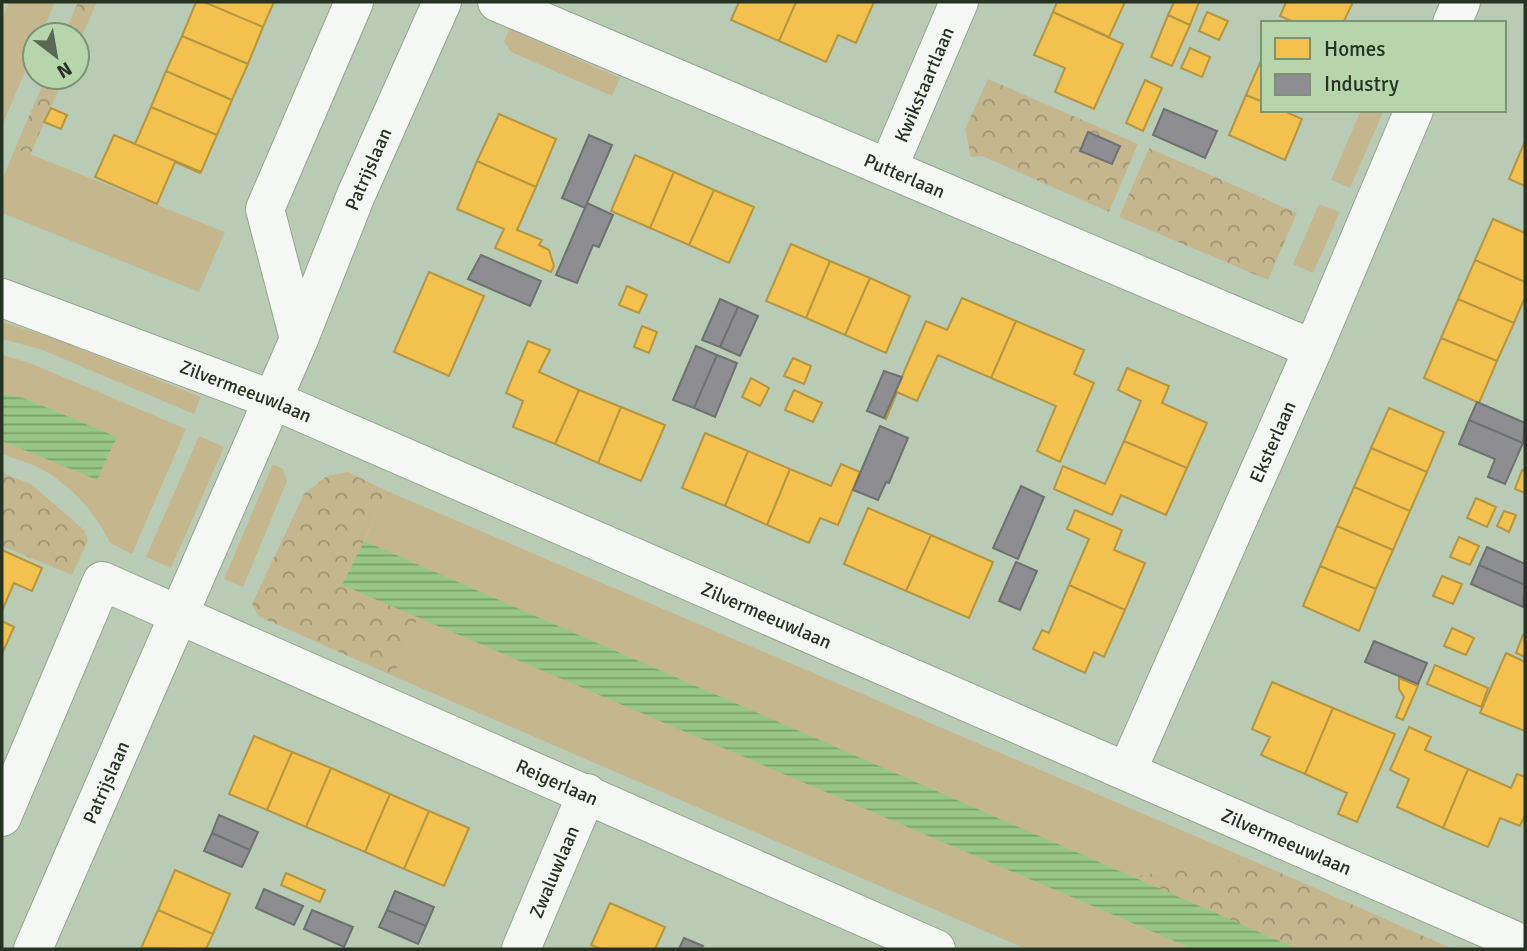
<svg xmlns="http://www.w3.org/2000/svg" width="1527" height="951" font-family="Signika,sans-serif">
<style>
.grass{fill:#c4b78e}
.forest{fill:url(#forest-crowns)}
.water{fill:url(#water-rules)}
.homes{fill:#f2c14e;stroke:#b59641;stroke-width:2}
.industry{fill:#8d8d92;stroke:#6e7270;stroke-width:2}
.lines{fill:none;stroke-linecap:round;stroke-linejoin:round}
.street-casing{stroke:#96a391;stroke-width:40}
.street{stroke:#f5f7f4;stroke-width:38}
.labels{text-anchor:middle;stroke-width:7;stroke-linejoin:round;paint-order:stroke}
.street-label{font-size:19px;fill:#273322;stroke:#b6d5ab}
</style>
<defs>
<pattern id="forest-crowns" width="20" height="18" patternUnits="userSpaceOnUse" patternTransform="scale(1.75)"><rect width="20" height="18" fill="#c4b78e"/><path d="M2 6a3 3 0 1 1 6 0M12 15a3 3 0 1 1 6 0" fill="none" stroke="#9f9574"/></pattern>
<pattern id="water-rules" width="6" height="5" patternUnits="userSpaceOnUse" patternTransform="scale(1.75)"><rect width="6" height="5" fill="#97c685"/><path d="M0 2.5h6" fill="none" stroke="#7ba16c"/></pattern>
</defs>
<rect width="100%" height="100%" fill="#bacbb5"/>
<!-- grass -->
<path class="grass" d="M9,2H55L41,35H35V48L2,126V19Z
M509,29L620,78L612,96L511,52L504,42Z
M1361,110H1384L1350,188L1331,180Z
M15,148L225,232L199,292L2,213V181Z
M1319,204L1340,212L1313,273L1293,264Z
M2,322L53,338L201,397L194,414L40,349L2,339Z
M2,355L30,363L186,429L132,554L110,543C97,514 71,486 43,470C31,463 15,459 2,454V441L97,480L117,437L24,398L2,393Z
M199,436L224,447L171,568L146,557Z
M273,464L283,469L287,481L243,587L224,579Z
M387,491L1249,859L1129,877L364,541Z
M418,617L1193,949H1026L393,676Z"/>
<!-- forest -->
<path class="forest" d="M78,2H97L77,47V35H64Z
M46,77H64L30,155L15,148Z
M988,79L1138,144L1109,212L982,156L971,157L965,129Z
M1149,148L1297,213L1268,280L1119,217Z
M348,472L387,491L343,585L418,617L393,676L258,616L252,604L304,494L327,476Z
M2,473L31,484L84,530L88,541L72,575L2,546Z
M1249,859L1453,949H1298L1129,877Z"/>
<!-- water -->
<path class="water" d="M2,393L24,398L117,437L97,480L2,441Z
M364,541L1298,949H1193L342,585Z"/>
<!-- homes -->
<path class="homes" d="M196,2H204L263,27L248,64L182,36Z
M204,2H274L263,27Z
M739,2H796L779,41L731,20Z
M796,2H874L856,43L838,35L826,62L779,41Z
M1057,2H1125L1109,37L1053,12Z
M1174,2H1199L1190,25L1168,15Z
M1286,2H1353L1343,23H1296L1280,16Z
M1053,12L1123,44L1094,109L1055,92L1065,68L1034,55Z
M1207,12L1228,21L1219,40L1199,31Z
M1168,15L1190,25L1172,66L1151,57Z
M182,36L248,64L232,100L166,71Z
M1190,48L1210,57L1202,77L1181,68Z
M1263,56V102L1246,95Z
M166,71L232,100L217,135L151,107Z
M1145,80L1162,88L1143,131L1126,123Z
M1246,95L1263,102V110H1282L1302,119L1285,160L1229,135Z
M151,107L217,135L201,172L135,144Z
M51,108L67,115L61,129L44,122Z
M499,114L556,139L536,187L477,161Z
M114,135L201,172L200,173L175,162L157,204L95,177Z
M1525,141V186L1509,179Z
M635,155L674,172L650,228L611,211Z
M477,161L536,187L517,230L542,240L539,245L549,250L554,266L551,272L495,248L504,229L457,209Z
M674,172L714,190L689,245L650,228Z
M714,190L754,207L729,263L689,245Z
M1493,219L1525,233V282L1475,260Z
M791,244L830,261L806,318L766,301Z
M1475,260L1525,282V297L1514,323L1458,299Z
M830,261L870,278L845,335L806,318Z
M429,272L484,296L449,376L394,352Z
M870,278L910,296L886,353L845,335Z
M627,286L647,295L639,313L619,305Z
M962,298L1016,321L991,378L938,355L917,401L897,392L886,419L884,418L926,321L947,330Z
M1458,299L1514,323L1497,361L1441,338Z
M1016,321L1084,350L1074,374L1094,383L1060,462L1037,451L1056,406L991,378Z
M642,326L657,332L649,353L634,347Z
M1441,338L1497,361L1479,403L1424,378Z
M528,341L550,350L539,372L579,390L555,444L513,427L523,401L506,393Z
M793,358L811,366L804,384L784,376Z
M1127,368L1169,386L1162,403L1207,423L1187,468L1124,441L1141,401L1118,390Z
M751,378L769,388L760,406L742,397Z
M579,390L621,407L598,463L555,444Z
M794,390L822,403L813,422L785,410Z
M621,407L665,425L641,481L598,463Z
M1389,408L1444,432L1427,472L1371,448Z
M705,433L748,451L725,506L682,488Z
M1124,441L1187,468L1166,515L1121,495L1112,515L1054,489L1063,466L1105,484Z
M1371,448L1427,472L1410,511L1354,487Z
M748,451L790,469L767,525L725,506Z
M841,464L860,472L838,525L820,518L809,543L767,525L790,469L831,486Z
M1522,470L1525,471V493L1515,489Z
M1354,487L1410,511L1393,550L1337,526Z
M1476,498L1496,507L1487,527L1467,518Z
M868,508L931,535L906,591L844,564Z
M1075,510L1122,530L1114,550L1145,563L1125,610L1069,585L1089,539L1067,529Z
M1504,511L1516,515L1509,532L1497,526Z
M1337,526L1393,550L1376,589L1320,566Z
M931,535L993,562L969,618L906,591Z
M1459,537L1479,546L1470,565L1450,557Z
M2,550L42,568L32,591L14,583L2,611Z
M1320,566L1376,589L1359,631L1303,606Z
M1442,576L1462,584L1453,604L1433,596Z
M1069,585L1125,610L1104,657L1094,652L1085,673L1033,649L1042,630L1049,633Z
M2,621L14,627L2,654Z
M1452,628L1474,638L1466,655L1444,646Z
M1523,635L1525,636V657L1516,653Z
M1506,653L1525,662V731L1480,713Z
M1435,665L1488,688L1481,707L1427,684Z
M1399,678L1418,686L1403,720L1396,717L1404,697L1399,689Z
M1272,682L1333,708L1305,774L1261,755L1270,737L1252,729Z
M1333,708L1395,734L1357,822L1338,814L1347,793L1305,774Z
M1409,727L1431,737L1425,750L1468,769L1443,828L1397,807L1409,779L1390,770Z
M254,736L292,752L267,810L229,794Z
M292,752L331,768L306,827L267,810Z
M331,768L390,794L365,852L306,827Z
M1468,769L1511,788L1517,774L1525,777V815L1520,826L1500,818L1488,847L1443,828Z
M390,794L429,811L404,869L365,852Z
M429,811L469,828L444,886L404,869Z
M175,870L230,894L213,934L158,910Z
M286,873L325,890L320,902L281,885Z
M610,903L665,927L655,949H601L591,945Z
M158,910L213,934L206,949L141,948Z"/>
<!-- industry -->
<path class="industry" d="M1164,109L1217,131L1205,158L1153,135Z
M1088,132L1120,146L1112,164L1080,151Z
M589,135L612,145L585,208L562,198Z
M587,203L613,215L599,247L593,245L577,283L556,275Z
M481,255L541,281L530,306L468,279Z
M720,299L738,307L720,347L702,340Z
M738,307L758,316L740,356L720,347Z
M696,346L717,355L694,408L673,400Z
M717,355L737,363L715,417L694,408Z
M884,371L902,377L884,418L867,411Z
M1477,402L1525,423L1523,443L1469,420Z
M1469,420L1523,443L1505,484L1488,477L1495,459L1459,444Z
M880,426L908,438L889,483L886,482L878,500L853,490Z
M1021,486L1044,497L1018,559L993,548Z
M1487,547L1525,564V585L1479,565Z
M1016,562L1037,571L1020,610L999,601Z
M1479,565L1525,585L1523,607L1471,584Z
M1374,641L1427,663L1418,684L1365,662Z
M219,815L258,832L250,850L212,833Z
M212,833L250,850L242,867L204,851Z
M264,889L303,906L294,925L256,908Z
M395,891L434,907L426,926L387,910Z
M312,910L353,927L344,947L304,929Z
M387,910L426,926L418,944L379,927Z
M684,938L703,946L701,949H679Z"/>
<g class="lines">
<!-- street casing -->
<g class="street-casing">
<g id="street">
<path id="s1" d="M497,2L1313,349"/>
<path d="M1452,23L1461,2"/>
<path id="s2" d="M888,168L959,2"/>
<path id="s3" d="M2,298L273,400L1525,945"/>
<path d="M299,339L265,209L354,2"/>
<path id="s4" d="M1127,771L1313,349L1414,110"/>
<path id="s5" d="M2,817L102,581L936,949"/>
<path id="s6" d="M33,949L299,339L356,195L442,2"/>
<path id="s7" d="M521,949L587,793"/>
</g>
</g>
<!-- street -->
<use href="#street" class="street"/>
</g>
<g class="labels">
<!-- street labels -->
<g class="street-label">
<text dy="7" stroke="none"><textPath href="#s2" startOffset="91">Kwikstaartlaan</textPath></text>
<text dy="7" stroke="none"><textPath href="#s6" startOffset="849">Patrijslaan</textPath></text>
<text dy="7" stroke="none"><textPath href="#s1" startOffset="443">Putterlaan</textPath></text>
<text dy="7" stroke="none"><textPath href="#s3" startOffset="261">Zilvermeeuwlaan</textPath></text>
<text dy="7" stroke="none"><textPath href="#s4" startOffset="360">Eksterlaan</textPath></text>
<text dy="7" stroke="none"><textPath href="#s3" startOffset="828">Zilvermeeuwlaan</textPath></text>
<text dy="7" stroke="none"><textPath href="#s5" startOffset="754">Reigerlaan</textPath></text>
<text dy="7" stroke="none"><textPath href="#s6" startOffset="182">Patrijslaan</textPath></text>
<text dy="7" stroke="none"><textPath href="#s3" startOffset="1395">Zilvermeeuwlaan</textPath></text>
<text dy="7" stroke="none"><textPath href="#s7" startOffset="84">Zwaluwlaan</textPath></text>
</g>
</g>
<!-- border -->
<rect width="1527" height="951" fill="none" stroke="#273322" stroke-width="7"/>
<!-- legend -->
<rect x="1261" y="21" width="245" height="91" fill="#b6d5ab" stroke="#7d9474" stroke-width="2"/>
<rect x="1275" y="38" width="35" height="21" fill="#f2c14e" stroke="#7d9474" stroke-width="2"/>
<text x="1324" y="56" font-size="21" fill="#273322">Homes</text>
<rect x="1275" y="74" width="35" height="21" fill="#8d8d92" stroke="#7d9474" stroke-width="2"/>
<text x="1324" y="91" font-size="21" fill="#273322">Industry</text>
<!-- north arrow -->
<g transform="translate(56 56) rotate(149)"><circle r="33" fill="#b6d5ab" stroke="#7d9474" stroke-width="2"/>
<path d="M0-5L12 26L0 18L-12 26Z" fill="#5a6855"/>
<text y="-10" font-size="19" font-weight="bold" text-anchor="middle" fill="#273322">N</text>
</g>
</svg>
